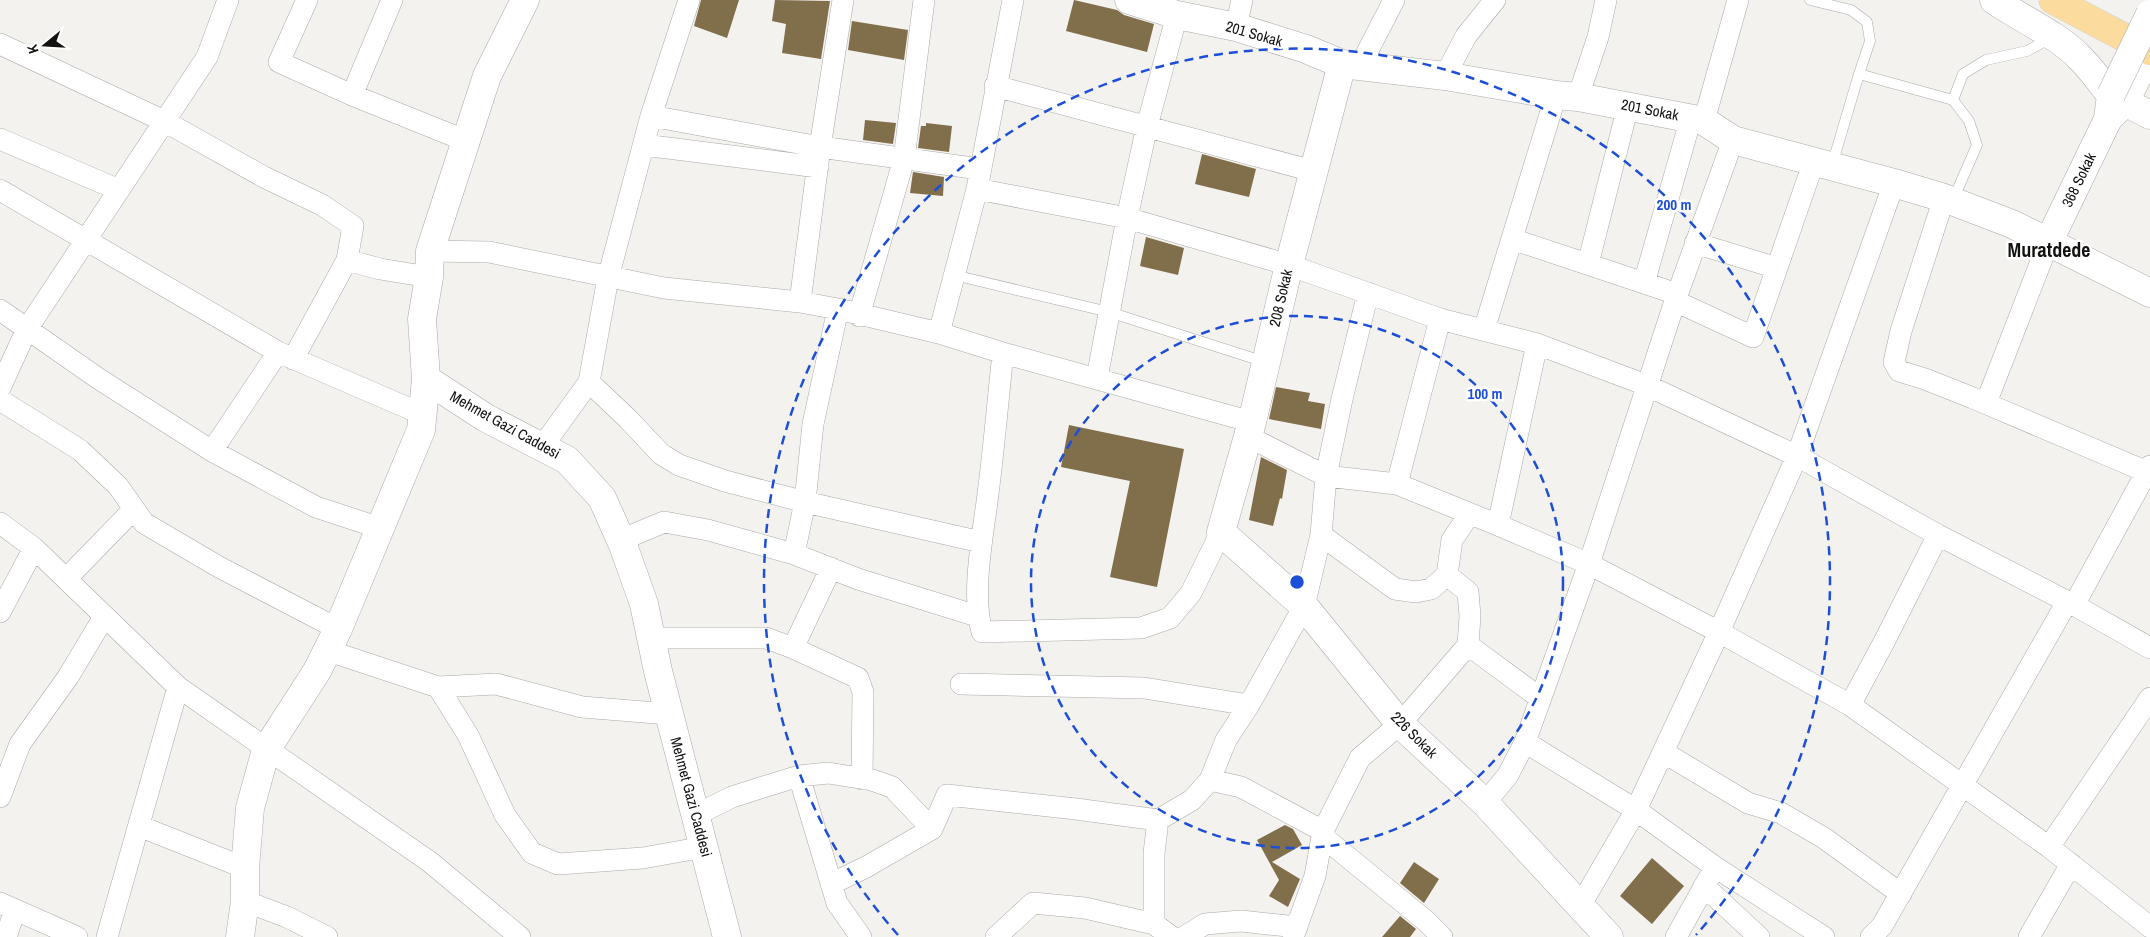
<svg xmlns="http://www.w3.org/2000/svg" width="2150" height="937" font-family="'Archivo Narrow',sans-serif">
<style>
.building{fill:#816e4b}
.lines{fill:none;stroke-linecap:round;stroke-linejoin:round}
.lane-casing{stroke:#aaa9a6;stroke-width:11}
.street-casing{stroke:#aaa9a6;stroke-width:22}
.secondary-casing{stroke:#aaa9a6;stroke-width:29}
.primary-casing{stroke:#d0d0cf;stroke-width:29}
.lane{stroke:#fff;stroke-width:10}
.street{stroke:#fff;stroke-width:21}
.secondary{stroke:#fff;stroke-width:28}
.primary{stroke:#fbdb9e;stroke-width:28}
.secondary-bridge-casing{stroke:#aaa9a6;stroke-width:29;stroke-linecap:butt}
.secondary-bridge{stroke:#fff;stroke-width:28}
.ring{fill:none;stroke:#1d4ed8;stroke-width:2.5;stroke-dasharray:9 6}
.labels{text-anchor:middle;stroke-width:5;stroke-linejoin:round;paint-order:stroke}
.street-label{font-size:15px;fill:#131211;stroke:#fff}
.district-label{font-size:20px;font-weight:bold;fill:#131211;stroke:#fff}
.centre{fill:#1d4ed8;stroke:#fff;stroke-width:2.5}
.ring-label{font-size:15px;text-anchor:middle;font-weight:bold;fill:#1d4ed8;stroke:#fff;stroke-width:5;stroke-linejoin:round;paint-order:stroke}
</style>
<rect width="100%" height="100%" fill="#f4f2ef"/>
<!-- building -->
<path class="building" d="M701,0H739L727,38L694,26Z
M775,0L830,1L821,59L782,53L786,24L772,21Z
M1074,0L1117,10L1124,15L1154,24L1147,52L1066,31Z
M852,21L908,30L904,60L848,50Z
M865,120L896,123L893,144L863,140Z
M926,123L952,126L949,152L918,148L921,126H926Z
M1202,154L1256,169L1249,197L1195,184Z
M913,172L944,177L943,196L910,193Z
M1146,237L1184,248L1178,275L1140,266Z
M1276,387L1310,393L1308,401L1325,404L1321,429L1269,419Z
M1069,425L1184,449L1157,587L1110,577L1130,481L1061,467Z
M1261,457L1287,470L1282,499L1280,498L1273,526L1249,520Z
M1285,825L1293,829L1302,845L1272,862L1300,879L1288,907L1269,896L1279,880L1257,840Z
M1652,858L1684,886L1652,924L1620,896Z
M1414,862L1439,879L1424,903L1400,883Z
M1400,916L1416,929L1410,937H1382Z"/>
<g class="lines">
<!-- lane casing -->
<g class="lane-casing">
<path id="lane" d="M1810,0L1851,10L1867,22L1870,41L1859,74L1953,100L1969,121L1977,145L1953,200
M1953,100L1963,74L1986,60L2027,51L2051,38
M1832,165L1859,74
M954,275L1109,312L1265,362"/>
</g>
<!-- street casing -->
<g class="street-casing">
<path id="street" d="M307,0L279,62L352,95L464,140
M1236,27L1242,0
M0,44L164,121L264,177L322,205L353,226L347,260L380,269L429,277
M1360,66L1394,0
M1445,76L1466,36L1495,0
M995,86L1313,171
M352,95L392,0
M1578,97L1598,37L1606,0
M651,116L820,147L980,169
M1704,121L1738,0
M0,139L119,190
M644,145L818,167
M977,189L1127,218L1289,265L1440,319L1537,344L1646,385L1797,456L1938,535L2074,605L2150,648
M0,190L278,352L422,414
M1944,198L1901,331L1894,362L1899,371L1925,379L1973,398L2147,472
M1512,239L1677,294
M1695,243L1777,268
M430,251L489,252L664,288L800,302L838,309L939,333L1003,353L1252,422
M1588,264L1628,106
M1644,283L1691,118
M1675,301L1753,337L1814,161
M800,302L820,147L843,0
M0,310L99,379L212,451L316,507L380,528
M859,316L904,159L924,0
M1484,330L1556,95
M939,333L977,189L1013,0
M1003,353C998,400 994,447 988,494C983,535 971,593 982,632L1141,628L1170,618L1191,593L1221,532
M293,359L347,260
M1097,378L1127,218L1147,126L1177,15
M589,382L628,419L661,454L679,465L725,481L805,502L981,542
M0,388L27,329L207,57L228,0
M0,400L80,450L118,486L144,523L219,567L338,629
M1986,403L2049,241
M1247,436L1326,476L1397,484L1498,525L1589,564L1719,632L1850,705L2049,847L2150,927
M542,447L589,382L608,278L651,116L689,0
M212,451L278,352
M1397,484L1440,319
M0,523L34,548L178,687L430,862L520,937
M1498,525L1537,344
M1321,535L1395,589L1416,592L1431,589L1447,575
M621,540L664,522L708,530L794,554L858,579L977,616
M794,554L805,502L813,424L838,309
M66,579L134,509
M2074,605L2150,466
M0,612L34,548
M651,638H766L793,648L858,678L863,692L862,779
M1468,645L1540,698
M793,648L831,568
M326,650L438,687L496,684L582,707L669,714
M961,684L1144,688L1249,705
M438,687L468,735L505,815L532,853L558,864L643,858L704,847
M1850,705L1884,642L1938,535
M1525,742L1636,810L1715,867L1824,937
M1663,752L1748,803L1781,813L1824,838L1901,894
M799,776L837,903L861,937
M1210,780L1241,787L1323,831
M0,797L20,744L68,677L104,617
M1485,803L1508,775L1525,742L1589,564L1675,301L1733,140
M696,815L732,797L760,788L799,776L828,773L872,780L892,787L932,829
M139,826L245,868
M1322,836L1426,921L1442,937
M2049,847L2150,698
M831,884L866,867L932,829L947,795L1076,809L1158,820
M1704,886L1759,937
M245,901L287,917L327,937
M0,903L77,937
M1580,906L1636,810L1719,632L1797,456L1894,183
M6,937L15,910
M107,937L178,687
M996,937L1033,903L1085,908L1154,924
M1172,937L1154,924V853L1158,820L1192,800L1210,780L1226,740L1249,705L1304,606L1321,535L1326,476L1342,399L1368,293
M1184,937L1205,924L1241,921L1297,927
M1293,937L1315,876L1323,831L1360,758L1400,724L1468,645L1470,616L1468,592L1447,575L1452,540L1469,515
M1676,937L1715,867
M1871,937L1882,926L2067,602
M2029,937L2071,864"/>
</g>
<!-- secondary casing -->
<g class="secondary-casing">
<path id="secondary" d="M1129,0L1177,15L1236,27L1306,49L1342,64L1445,76L1556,95L1578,97L1704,121L1733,140L1894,183L1944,198L2012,224L2150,293
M1994,0C2021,19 2055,33 2078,56C2090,67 2100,82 2111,95L2108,119L2125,102L2150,51
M1342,64L1289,265L1252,422L1221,532L1304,606L1400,724L1485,803L1609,937
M2125,102L2150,115
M2049,241L2108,119
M426,379L486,418L567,460L602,498L623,545L644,604L658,671L727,937
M240,937L245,901V868L250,808L266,750L317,671L338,629L421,430L426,379L422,319L429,277L430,251L487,76L525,0"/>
</g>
<!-- primary casing -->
<g class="primary-casing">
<path id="primary" d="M2053,0L2150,51"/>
</g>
<!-- lane -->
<use href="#lane" class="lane"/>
<!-- street -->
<use href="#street" class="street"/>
<!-- secondary -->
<use href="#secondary" class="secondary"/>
<!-- primary -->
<use href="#primary" class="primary"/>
<!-- secondary-bridge casing -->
<g class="secondary-bridge-casing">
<path id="secondary-bridge" d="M2111,95L2150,14"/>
</g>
<!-- secondary-bridge -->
<use href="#secondary-bridge" class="secondary-bridge"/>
</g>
<!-- distance rings -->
<g class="ring">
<circle cx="1297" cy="582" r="266"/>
<path d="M898 935A533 533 0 1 1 1696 935"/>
</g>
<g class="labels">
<!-- street labels -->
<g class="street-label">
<text transform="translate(1254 34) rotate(16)" y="5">201 Sokak</text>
<text transform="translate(1650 110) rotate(11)" y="5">201 Sokak</text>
<text transform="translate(2079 180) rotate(-64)" y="5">368 Sokak</text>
<text transform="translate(1281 298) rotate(-77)" y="5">208 Sokak</text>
<text transform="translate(505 425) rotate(29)" y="5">Mehmet Gazi Caddesi</text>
<text transform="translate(1414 735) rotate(45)" y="5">226 Sokak</text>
<text transform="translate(691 797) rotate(75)" y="5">Mehmet Gazi Caddesi</text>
</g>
<!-- district labels -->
<g class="district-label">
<text x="2049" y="257">Muratdede</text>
</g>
</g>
<circle cx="1297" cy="582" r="8" class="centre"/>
<g class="ring-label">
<text x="1674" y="210">200 m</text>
<text x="1485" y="399">100 m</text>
</g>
<!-- north arrow -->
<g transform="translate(45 45) rotate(252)" stroke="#ffffff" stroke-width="4" paint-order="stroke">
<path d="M0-4L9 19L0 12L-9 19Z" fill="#131211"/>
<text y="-8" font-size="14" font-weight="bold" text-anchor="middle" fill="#131211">K</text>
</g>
</svg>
